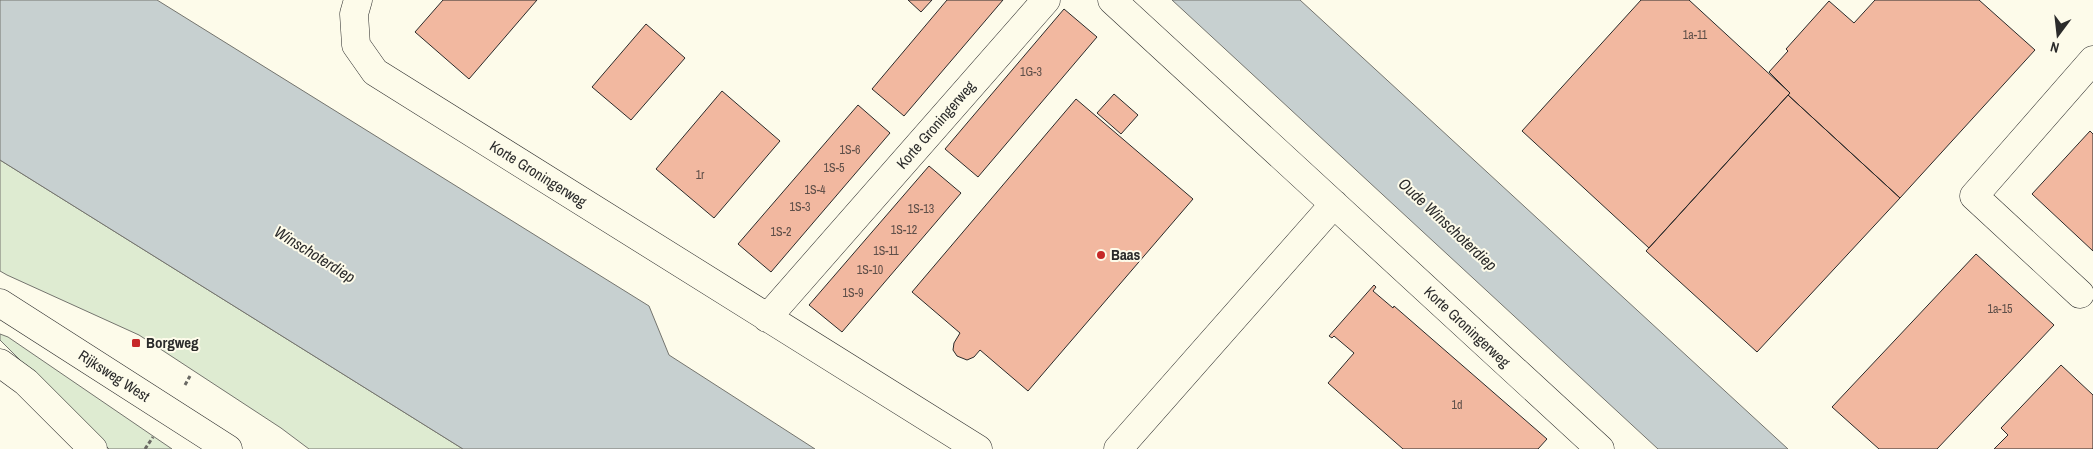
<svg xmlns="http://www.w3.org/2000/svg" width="2093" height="449" font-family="'Archivo Narrow',sans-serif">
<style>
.green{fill:#deebd1;stroke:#74746e}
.water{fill:#c7d0d0;stroke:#74746e}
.building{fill:#f2b8a0;stroke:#2b2b2b}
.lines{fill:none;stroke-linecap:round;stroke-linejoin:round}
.minor-casing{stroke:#2b2b2b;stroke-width:29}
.major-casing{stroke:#2b2b2b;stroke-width:29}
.path{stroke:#6a6964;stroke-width:3;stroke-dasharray:4 2.5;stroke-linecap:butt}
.minor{stroke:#fdfbea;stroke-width:28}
.major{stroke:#fdfbea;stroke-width:28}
.poi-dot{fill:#c62828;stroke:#fdfbea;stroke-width:2}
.labels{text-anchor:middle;stroke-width:4;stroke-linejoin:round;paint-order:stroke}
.number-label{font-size:12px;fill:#5d4e48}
.street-label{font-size:15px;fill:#2b2b2b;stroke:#fdfbea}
.poi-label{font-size:15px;font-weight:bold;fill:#2b2b2b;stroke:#fdfbea;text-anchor:start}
.water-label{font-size:16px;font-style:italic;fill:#2b2b2b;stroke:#fdfbea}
</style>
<rect width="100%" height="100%" fill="#fdfbea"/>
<!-- green -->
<path class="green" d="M0,160L463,449H309L281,428L139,335L7,275L0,271Z
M0,334L8,337L172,449H109L0,340Z"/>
<!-- water -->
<path class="water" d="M0,0H157L649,306L669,355L815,449H463L0,160Z
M1172,0H1300L1788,449H1658Z"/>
<!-- building -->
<path class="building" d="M443,0H537L469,79L415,32Z
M908,0H932L921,12Z
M947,0H1003L904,116L872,89Z
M1641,0H1689L1790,93L1649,248L1522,131Z
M1875,0H1979L2035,50L1900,198L1788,95L1790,93L1769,72L1788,51L1786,49L1829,1L1854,23Z
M1064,9L1097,37L978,177L945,149Z
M646,24L685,58L631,120L592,87Z
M722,91L780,141L714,218L656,169Z
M1114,94L1138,115L1121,134L1097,113Z
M1788,95L1900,198L1757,352L1646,251Z
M1076,99L1193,199L1028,391L980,350L974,357L967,360L957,356L953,350L954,343L960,333L912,292Z
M858,105L890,133L771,272L738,244Z
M2090,131L2093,134V251L2032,194Z
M929,166L961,193L842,332L809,305Z
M1976,254L2054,325L1937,449H1879L1832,407Z
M1374,285L1376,287L1373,291L1393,308L1394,306L1547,439L1538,449H1403L1328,383L1354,353L1334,336L1332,338L1329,336Z
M2061,365L2093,395V449H1994L2008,435L2001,428Z"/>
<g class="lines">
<!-- minor casing -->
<g class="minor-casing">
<path id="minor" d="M358,0L354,14L356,45L375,72L978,449
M1112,0L1600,449
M2080,294L1974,196L2093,60
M767,318L1046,0
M0,363L26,382L93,449
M1118,449L1334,204"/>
</g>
<!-- major casing -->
<g class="major-casing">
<path id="major" d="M0,303L228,449"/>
</g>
<!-- path -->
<path class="path" d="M185,385L190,376
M145,449L153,437"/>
<!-- minor -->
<use href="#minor" class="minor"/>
<!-- major -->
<use href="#major" class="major"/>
</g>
<!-- markers -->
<g class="poi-dot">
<circle cx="1101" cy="255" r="5"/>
<rect x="131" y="338" width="10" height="10" rx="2.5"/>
</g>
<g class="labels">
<!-- number labels -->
<g class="number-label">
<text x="1695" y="39">1a-11</text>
<text x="1031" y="76">1G-3</text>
<text x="850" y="154">1S-6</text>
<text x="834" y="172">1S-5</text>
<text x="700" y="179">1r</text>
<text x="815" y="194">1S-4</text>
<text x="800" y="211">1S-3</text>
<text x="921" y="213">1S-13</text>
<text x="904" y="234">1S-12</text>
<text x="781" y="236">1S-2</text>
<text x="886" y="255">1S-11</text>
<text x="870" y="274">1S-10</text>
<text x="853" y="297">1S-9</text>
<text x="2000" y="313">1a-15</text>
<text x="1457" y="409">1d</text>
</g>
<!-- street labels -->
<g class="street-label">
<text transform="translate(936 125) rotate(-49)" y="5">Korte Groningerweg</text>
<text transform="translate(538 174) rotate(32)" y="5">Korte Groningerweg</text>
<text transform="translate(1467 327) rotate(43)" y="5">Korte Groningerweg</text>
<text transform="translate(114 376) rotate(33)" y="5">Rijksweg West</text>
</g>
<!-- poi labels -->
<g class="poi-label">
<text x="1111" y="260">Baas</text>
<text x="146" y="348">Borgweg</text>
</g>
<!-- water labels -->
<g class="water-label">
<text transform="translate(1448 224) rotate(43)" y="6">Oude Winschoterdiep</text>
<text transform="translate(315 254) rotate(32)" y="6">Winschoterdiep</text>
</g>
</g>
<!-- north arrow -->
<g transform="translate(2058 35) rotate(195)" stroke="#fdfbea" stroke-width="4" paint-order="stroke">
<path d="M0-4L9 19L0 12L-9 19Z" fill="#2b2b2b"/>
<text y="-8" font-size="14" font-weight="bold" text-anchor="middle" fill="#2b2b2b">N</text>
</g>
</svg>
